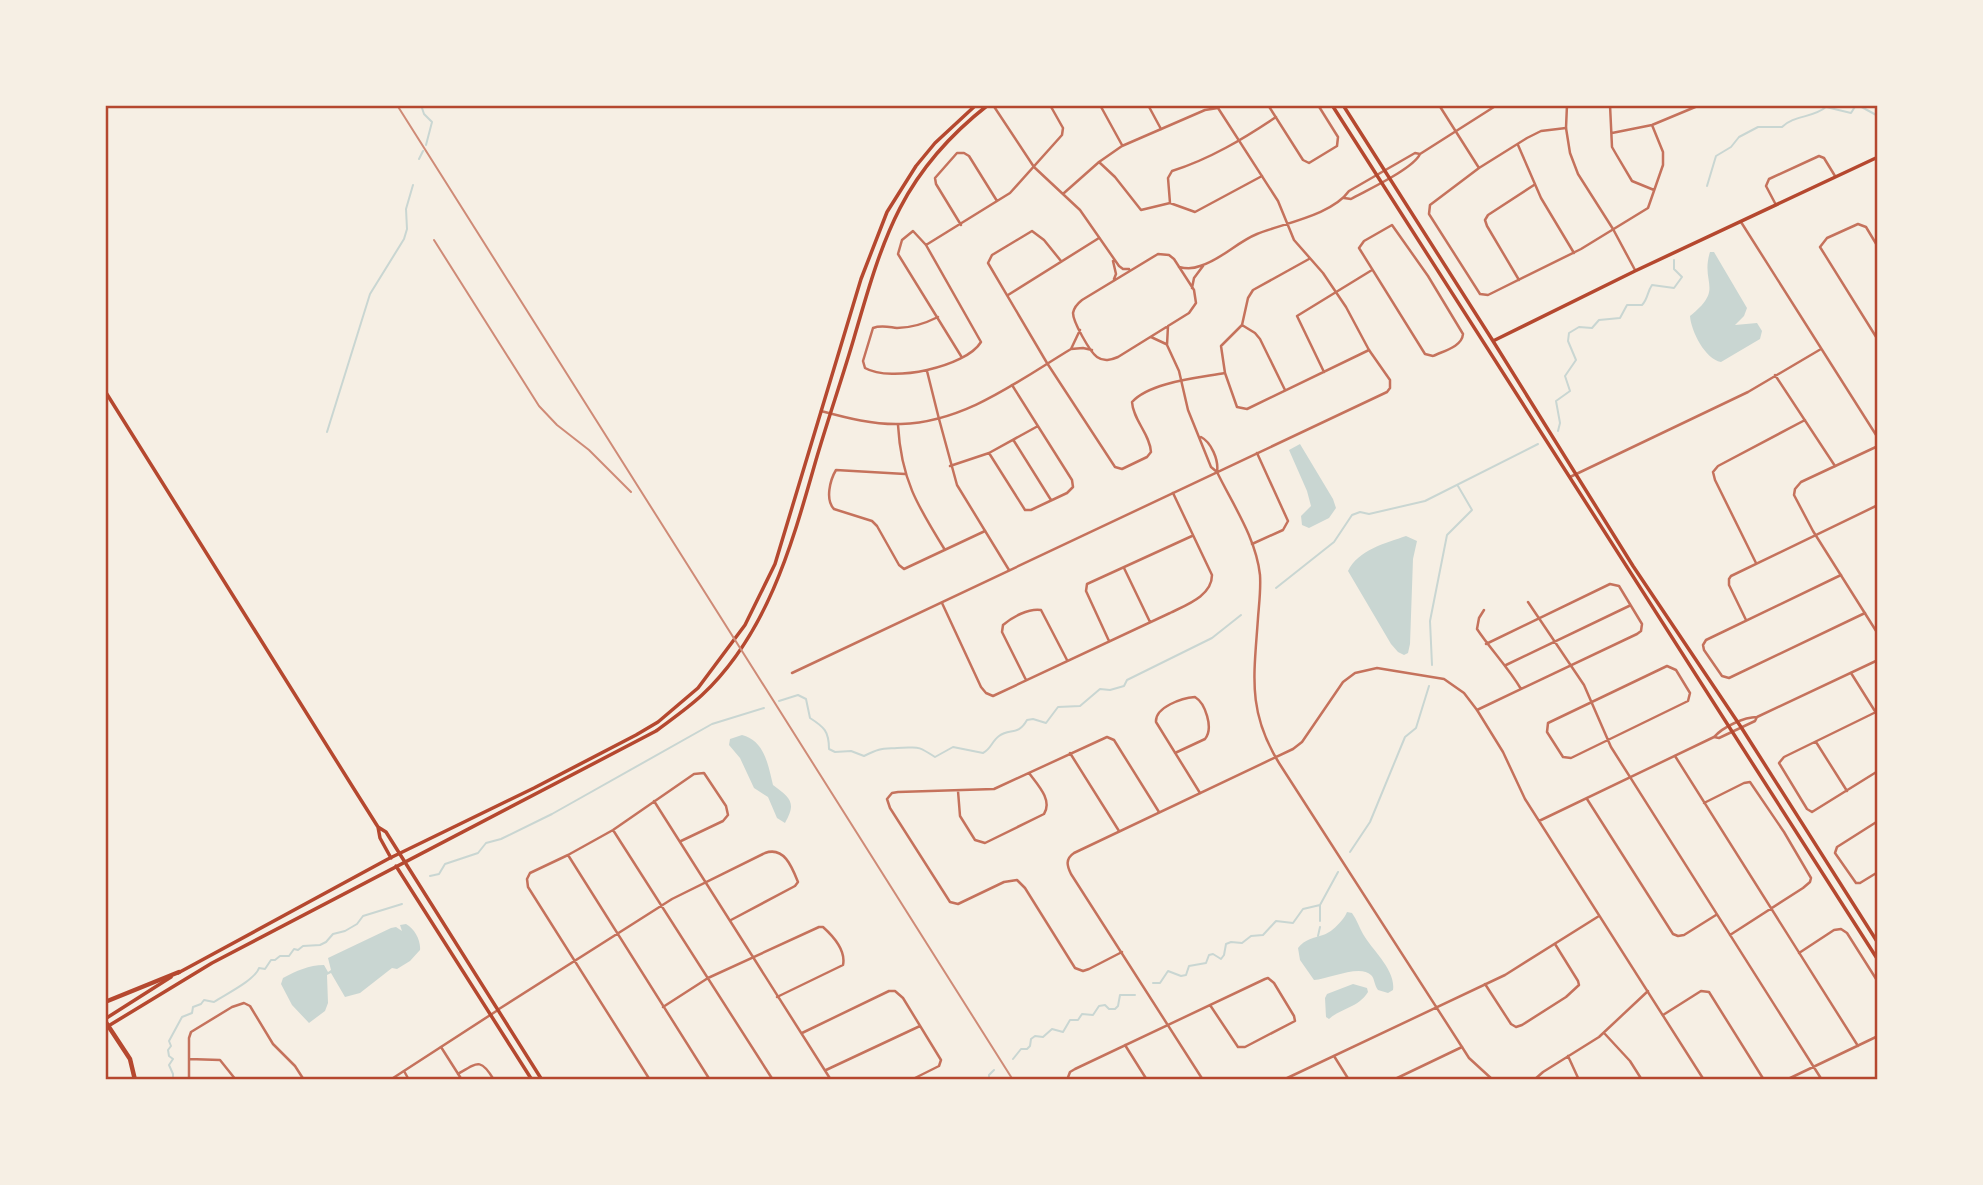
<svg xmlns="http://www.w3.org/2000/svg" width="1983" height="1185" font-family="Ubuntu,sans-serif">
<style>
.water{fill:#c9d6d2}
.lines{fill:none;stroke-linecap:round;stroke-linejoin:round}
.stream{stroke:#c9d6d2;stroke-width:2}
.minor{stroke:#c5725c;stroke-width:2.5}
.tertiary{stroke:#c5725c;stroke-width:2.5}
.secondary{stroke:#b5482f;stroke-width:3.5}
.motorway{stroke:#b5482f;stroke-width:4.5}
.rail{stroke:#cf8b77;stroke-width:2}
.neatline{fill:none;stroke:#b5482f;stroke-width:2.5}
</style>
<rect width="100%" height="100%" fill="#f6efe4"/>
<!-- water -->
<path class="water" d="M1710,252H1714L1747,308L1744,316L1735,325L1757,323L1762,331L1760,339L1721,362C1705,359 1691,331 1690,316C1725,288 1700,284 1710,252Z
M1300,444L1333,499L1336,508L1329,518L1309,528L1302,525L1301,516L1311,506L1307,491L1289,450Z
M1406,536L1417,541L1413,559L1410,644L1408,653L1404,655L1398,652L1391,644L1348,571C1358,550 1386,543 1406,536Z
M742,735C765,741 768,765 773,785C790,798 797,802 785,823L777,818L768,797L754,788L740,758L729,745L730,739Z
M1347,912L1352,913C1357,920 1359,927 1363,934C1372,950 1396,970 1393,990L1388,993L1378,990C1374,985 1375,979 1371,975C1360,964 1329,979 1314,980L1300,960L1298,948C1305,939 1314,938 1323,935C1331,933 1344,920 1347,912Z
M406,924C415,929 421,941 420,950L410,961L397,969L392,968L360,993L345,997L331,973L327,975L328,1003L325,1011L309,1023L292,1005L281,984L283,978C296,971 309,965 324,965L328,972L331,970L328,958L391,928L396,927L402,931L400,925Z
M1353,984L1367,988L1368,992C1358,1008 1341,1008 1329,1019L1326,1017L1325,998L1327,994Z"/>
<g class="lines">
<!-- stream -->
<path class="stream" d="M421,105L424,114L432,122L426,145
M1858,105L1878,116
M419,159L423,151
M1707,186L1716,156L1731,147L1739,137L1758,127H1782C1794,115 1813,118 1826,107L1851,113L1856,105
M1558,431L1560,423L1556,401L1570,391L1565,376L1576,360L1568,341L1569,333L1579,327L1592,328L1599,320L1620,318L1627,305H1642C1648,299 1647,292 1652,285L1674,288L1682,277L1674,269V260
M327,432L370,294L404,239L407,229L406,209L413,185
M1276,588L1334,542L1352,515L1360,512L1369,514L1425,501L1538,444
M1432,665L1430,621L1447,535L1472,510L1458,486
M779,701L798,695L806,699L810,718C824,727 829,731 829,749L835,752L851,751L864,756C880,748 881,749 897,748C919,748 915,744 935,757L953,747L983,753C991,749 992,741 999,736C1010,728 1018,736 1027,720L1033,719L1046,723L1058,707L1080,706L1100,689L1110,690L1124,686L1127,680L1212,638L1241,615
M1350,852L1370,822L1405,737L1416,728L1429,686
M430,876L439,874L445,864L478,853L486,843L501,839L552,814L712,724L764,708
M1320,921V905L1338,872
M1318,936L1320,927
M1153,983H1160L1168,971L1181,976L1186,975L1189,966L1206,963L1209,955L1213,954L1221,959L1224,955L1226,944L1231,942L1242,943L1251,936L1263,935L1276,921L1293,923L1303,909L1320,905
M1013,1059L1021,1049H1027L1030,1046L1031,1039L1035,1036L1043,1037L1052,1029L1063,1032L1070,1020H1078L1082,1014L1093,1015L1099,1006L1105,1005L1109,1009H1115L1118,1006L1120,995H1135
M173,1080V1074L169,1065L173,1059L169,1056L168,1050L171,1046L169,1041L182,1017L192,1013L193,1007L201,1004L204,1000L214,1002C226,994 255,980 259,968L265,969L271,960H275L280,956H289L294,949L298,950L303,946L320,945L326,942L333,934L345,931L357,924L363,916L402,904
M989,1080V1075L994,1070"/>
<!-- minor -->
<path class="minor" d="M1100,105L1122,145
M1148,105L1161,129
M1268,105L1303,160L1309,163L1337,146L1338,137L1318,105
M1439,105L1479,168
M1610,105L1612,147L1616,154L1632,181L1654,190
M1566,128L1541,131L1527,138L1479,168L1430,205L1429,214L1480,294L1488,295L1581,249L1648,208L1663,165V152L1652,125
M1612,133L1652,125L1700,105
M1518,145L1541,198L1574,253
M1099,162L1115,177L1141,210L1170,203L1195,212L1262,176
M1170,203L1168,178L1172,171C1210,159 1243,139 1276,117
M1776,205L1766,186L1769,179L1819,156L1824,158L1835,176
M1741,222L1878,438
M961,225L936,184L935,178L957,153H964L969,156L997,201
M1392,225L1428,276L1463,334C1462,347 1443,351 1433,356L1425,354L1359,248L1364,241Z
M926,245L1010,193L1062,135L1063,128L1050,105
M1878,247L1866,227L1858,224L1827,238L1820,247L1878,340
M1309,259L1253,290L1248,298L1242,325L1221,346L1225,373L1237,407L1247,409L1369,350
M1061,261L1044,240L1032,231L992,255L988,263L1047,363L1115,467L1122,469L1147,457L1151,452C1150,434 1133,420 1132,402C1150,382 1198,378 1225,373
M1519,280L1487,226L1485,220L1488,215L1534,185
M1008,295L1099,238
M938,317C926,323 911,328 897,328C888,327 881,325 873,328L863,361L865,368C891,383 966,367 981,342L926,245L913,231L902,240L898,254L961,356
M1242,325L1255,333L1260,339L1285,390
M927,371L939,419
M1324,372L1297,316L1372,270
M1775,375L1835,466
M898,425C901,479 917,505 945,550
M1014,441L1051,500
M989,453L1025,510H1031L1067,493L1073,487L1072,480L1012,385
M950,466L989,453L1038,426
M905,474L836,470C830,480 825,500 834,509L872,521L877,526L899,565L904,569L985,531
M1570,477L1748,392L1821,349
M1252,544L1283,530L1288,521L1257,453
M1756,563L1715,480L1713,472L1718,466L1805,420
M1124,568L1150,622
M1841,575L1706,640L1703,645L1704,650L1722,676L1729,678L1865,613
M1528,602L1584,685L1611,747L1822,1080
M942,603L981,687L986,693L993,696L1170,613C1186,605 1212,596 1212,575L1173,493
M1484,610L1479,618L1477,629C1491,650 1508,667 1521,689
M1746,620L1729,585V579L1731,576L1878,505
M1109,641L1086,591L1087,584L1192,536
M1506,665L1629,606
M1667,666L1676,670L1690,693L1688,701L1571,758L1563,757L1547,732L1548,723Z
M1851,673L1878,716
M1026,680L1002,632L1003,625C1012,617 1029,608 1041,610L1067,660
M1477,710L1637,634L1641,631L1642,624L1619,586L1610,584L1486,644
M1876,712L1784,757L1779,763L1807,809L1812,812L1878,771
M1816,742L1847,791
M1070,753L1119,831
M1175,753L1205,739C1214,728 1205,703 1195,697C1182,698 1155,707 1156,722L1200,793
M1675,756L1858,1046
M958,791L960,816L975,840L985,843L1044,814C1053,800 1037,784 1029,773
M1587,799L1673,934L1678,936L1684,935L1716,915
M654,801L831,1080
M1704,803L1744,783L1750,782L1784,832L1811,878L1810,882L1803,888L1730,935
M1878,821L1837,847L1835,853L1856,883H1860L1878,872
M613,830L773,1080
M568,855L710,1080
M1122,952L1089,969L1083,971L1075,968L1025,888L1017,880L1004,882L958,904L950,902L890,808L887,799L892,793L898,792L994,789L1107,737L1114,740L1159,812
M1799,953L1834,930L1841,929L1847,933L1878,982
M1485,984L1511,1024L1516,1027L1522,1025L1566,997L1579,985L1578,981L1555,944
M663,1007L708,978L819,927H823C833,936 846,951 843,965L777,997
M499,1009L672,899L765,853C784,846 792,867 798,882L795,886L731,920
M1663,1015L1701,991L1709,992L1764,1080
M802,1033L889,991H895L903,998L941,1060L939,1066L911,1080
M1605,1034L1630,1061L1642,1080
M1125,1045L1147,1080
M441,1047L462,1080
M1334,1056L1349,1080
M1568,1056L1579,1080
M189,1059L220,1060L236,1080
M826,1070L920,1026
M404,1071L409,1080
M458,1074C478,1062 481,1058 494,1080
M189,1080V1038L191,1032L232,1007L244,1003L250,1006L273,1044L295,1066L304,1080
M650,1080L528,887L527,879L530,873L568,855L613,830L694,774L704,773L726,806L728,815L723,821L681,841
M1067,1080L1070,1072L1075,1069L1265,979L1268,978L1274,983L1294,1016L1295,1021L1245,1047H1238L1210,1005
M1393,1080L1462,1047
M1534,1080L1543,1072L1599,1037L1648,991
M1786,1080L1878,1036"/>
<!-- tertiary -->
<path class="tertiary" d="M993,105L1034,167L1080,210L1119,266L1123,269H1129
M1567,105L1566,128L1570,153L1578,174L1613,229L1635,270
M1344,198L1351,199C1367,190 1413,169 1420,154
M1158,254L1169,255L1174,259L1194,290L1196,303L1189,313L1118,357C1111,360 1104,362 1097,357C1090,352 1073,322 1073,313C1074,307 1077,304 1082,300Z
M1113,261L1116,274L1114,279
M1179,267C1187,269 1193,269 1200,266C1221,260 1237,242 1257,234C1284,223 1332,215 1349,191L1415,153L1420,154L1497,105
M1192,288L1194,278L1203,266
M1168,326L1167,345L1179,371L1188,410L1211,467L1217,472C1233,505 1256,538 1260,575C1261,590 1259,604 1258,618C1254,676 1247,711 1279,763L1462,1047L1469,1058L1493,1080
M1151,337L1166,344
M1071,349L1080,330
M821,411C847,418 874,425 901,424C965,422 1018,381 1071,349L1083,348L1092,350
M939,419L957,485L1009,570
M1201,437C1211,442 1219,460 1217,472
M1878,446L1801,482L1795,489L1794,495L1813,531L1878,634
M792,673L1387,392L1390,388V380L1369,350L1346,307L1323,273L1294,240L1278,201L1218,108L1205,110L1122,146L1099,162L1064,193
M1714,737L1719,738L1755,721L1757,717
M1539,821L1714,737C1723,727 1744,717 1757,717L1878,660
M390,1080L498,1010
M1203,1080L1071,874C1067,866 1065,859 1074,853L1293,749L1302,742L1343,682L1355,673L1377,668L1444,679L1464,693L1477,710L1503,752L1525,799L1704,1080
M1283,1080L1505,975L1599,916"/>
<!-- secondary -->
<path class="secondary" d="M1332,105L1878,960
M1343,105L1493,341L1633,566L1741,727L1878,943
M1493,341L1635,271L1878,157
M105,391L354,789L378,827L386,832L542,1080
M378,827L380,838L391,858
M396,866L532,1080
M178,973L388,859L534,788L636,735L658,722L698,688L745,625L775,564L861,279L887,212L916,166L935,143L976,105
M105,1019L171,977
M105,1028L212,963L656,731C672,719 688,708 702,695C768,633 792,544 816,460C828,419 842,379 854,338C883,238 901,173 988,105"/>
<!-- motorway -->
<path class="motorway" d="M105,1002L179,972
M105,1021L130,1059L135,1080"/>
<!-- rail -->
<path class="rail" d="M397,105L1013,1080
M434,240L539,406L557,425L589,450L631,492"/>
</g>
<!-- border -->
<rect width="1983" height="1185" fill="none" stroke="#f6efe4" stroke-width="214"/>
<rect x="107" y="107" width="1769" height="971" class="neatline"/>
</svg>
